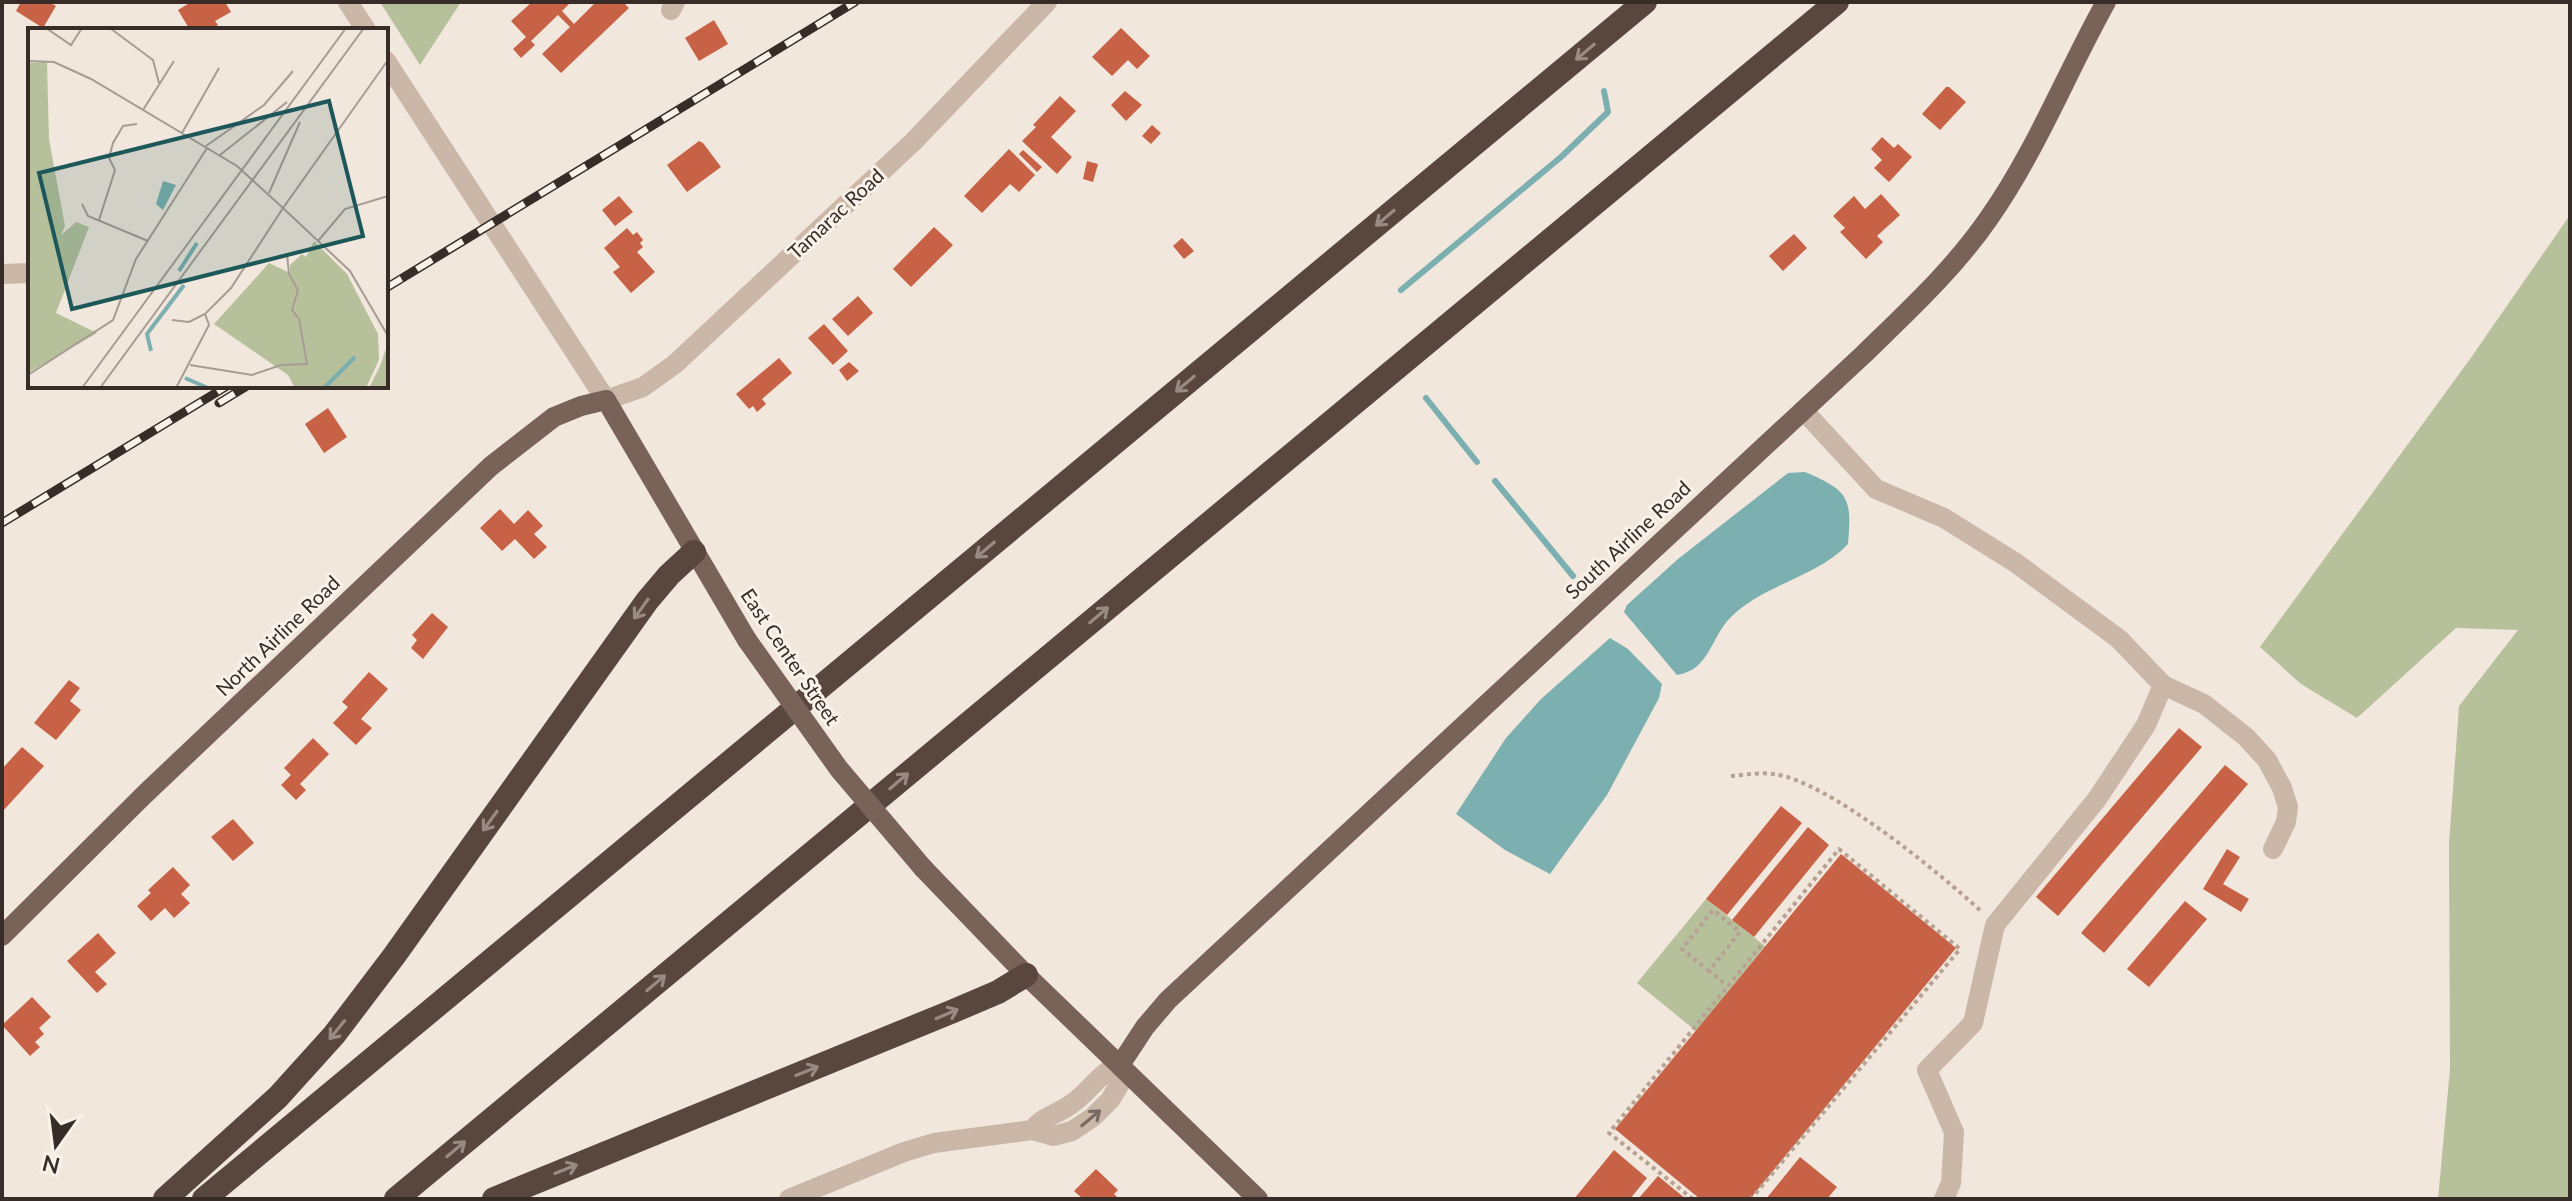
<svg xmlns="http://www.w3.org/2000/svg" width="2572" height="1201" font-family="Lato,sans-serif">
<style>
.green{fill:#b6c19c}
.water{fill:#7bafb0}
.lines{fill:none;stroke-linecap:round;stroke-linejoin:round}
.stream{stroke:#7bafb0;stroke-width:6}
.building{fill:#c76246}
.path{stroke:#b6a192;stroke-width:4;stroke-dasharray:4 4;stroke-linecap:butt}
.minor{stroke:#cab7a8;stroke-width:20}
.major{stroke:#796359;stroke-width:20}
.highway{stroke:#58463f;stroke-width:24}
.rail-casing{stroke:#372c28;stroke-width:9}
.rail{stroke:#faf1e8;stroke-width:6;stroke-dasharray:18;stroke-linecap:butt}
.major-bridge{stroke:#796359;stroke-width:20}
.oneway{stroke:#998a83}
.oneway2{stroke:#796b62}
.labels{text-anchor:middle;stroke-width:6;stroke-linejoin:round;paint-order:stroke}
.street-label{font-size:20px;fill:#372c28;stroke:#faf1e8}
.inset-river{fill:none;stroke:#7bafb0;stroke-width:4}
.inset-road{fill:none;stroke:#a79c94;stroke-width:2}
.view{fill:#1d5759;fill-opacity:0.15;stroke:#1d5759;stroke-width:4}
.inset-edge{fill:none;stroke:#372c28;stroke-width:4}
</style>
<rect width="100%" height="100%" fill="#f2e7dc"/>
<!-- green -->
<path class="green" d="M380,2H461L420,65Z
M2570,215V1199H2438L2450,1069L2449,844L2459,706L2518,630L2456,628L2357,718L2301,684L2260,647L2470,359Z
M1706,899L1765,946L1696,1031L1637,983Z"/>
<!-- water -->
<path class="water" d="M1805,472C1849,491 1852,497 1848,544C1816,578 1764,584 1731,617C1711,636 1710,670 1677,675L1624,612L1627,605L1678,559L1788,473Z
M1610,638L1628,649L1662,684L1659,698L1607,795L1550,874L1505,850L1456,814L1506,738L1541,699Z"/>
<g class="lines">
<!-- stream -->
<path class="stream" d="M1401,290L1561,157L1608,112L1604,91
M1426,398L1477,462
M1495,481L1573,576"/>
</g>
<!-- building -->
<path class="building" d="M21,2H49L56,6L43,28L16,11Z
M191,2H225L231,12L215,21L218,25L210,30H190L178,10Z
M532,2H571L562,11L574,24L596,2H623L629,8L561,73L542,54L570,27L558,15L531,41L535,45L521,58L513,49L526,37L511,21Z
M714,20L728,44L699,61L685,38Z
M1121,28L1150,56L1137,69L1128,60L1112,76L1092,57Z
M1946,87H1949L1966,102L1940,130L1922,114Z
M1125,91L1142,105L1126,121L1111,105Z
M1060,96L1076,111L1051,137L1072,157L1057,174L1022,141L1036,127L1033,125Z
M1152,125L1161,133L1151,144L1142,136Z
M1882,137L1894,148L1898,144L1912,157L1889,182L1874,168L1882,160L1871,149Z
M699,141L703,143L721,167L687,192L667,165Z
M1009,149L1035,175L1019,192L1010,184L982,213L964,196Z
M1023,150L1042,167L1037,172L1019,154Z
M1087,161L1098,164L1093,182L1083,179Z
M1881,194L1900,215L1877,236L1883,242L1866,259L1840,232L1845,228L1833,216L1854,196L1865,209Z
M619,196L633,212L615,226L602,210Z
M934,227L953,245L911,287L893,269Z
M627,228L633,235L637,232L643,240L640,243L643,247L637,252L655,272L631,293L613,272L620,267L604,248Z
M1794,234L1807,248L1783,271L1769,256Z
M1182,238L1194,251L1184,259L1173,246Z
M858,296L873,313L848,336L832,319Z
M824,324L848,351L833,365L808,338Z
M779,358L792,373L762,399L766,404L757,412L753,406L749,409L736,394Z
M849,362L859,371L847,381L839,370Z
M328,408L347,437L324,453L305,424Z
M500,509L514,524L528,510L543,526L534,534L547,547L534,559L515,539L502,551L480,528Z
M432,613L448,627L423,659L411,648L417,640L412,635Z
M369,672L388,689L361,719L372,728L356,745L333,723L348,707L342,702Z
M69,680L80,688L70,701L81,710L56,740L34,723Z
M2179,728L2202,747L2058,916L2036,897Z
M313,738L329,754L300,784L306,790L296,800L281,785L291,775L284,768Z
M22,747L44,766L2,812V769Z
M2225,765L2248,784L2104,953L2081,933Z
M1781,806L1802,823L1727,915L1706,899Z
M233,819L254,843L233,861L211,837Z
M1808,827L1829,845L1754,937L1732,920Z
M2227,849L2240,857L2223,884L2249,899L2241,912L2203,889Z
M1841,854L1956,948L1750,1199H1700L1615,1129Z
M173,867L190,885L181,894L190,903L174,918L165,908L151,921L137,906L151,893L148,890Z
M2185,901L2207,919L2149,987L2127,969Z
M98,933L116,953L95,972L107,984L97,993L67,961Z
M32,997L51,1017L39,1028L44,1034L35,1042L40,1047L30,1056L2,1025Z
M1614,1150L1647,1178L1630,1199H1574Z
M1800,1157L1837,1187L1827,1199H1766Z
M1096,1169L1118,1190L1114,1194L1119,1199H1083L1074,1191Z
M1658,1176L1686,1199H1638Z"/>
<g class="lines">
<!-- path -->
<path class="path" d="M1731,776C1744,775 1760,772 1774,774C1828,781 1941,874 1982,912
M1709,971L1682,949L1713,910L1740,932L1709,971L1728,986
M1693,1199L1609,1133L1839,849L1960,949L1751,1199"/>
<!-- minor -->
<path class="minor" d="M348,2L366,30
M671,10L675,2
M386,61L606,400L643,387L675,364L913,142L1047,2
M2,274L30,273
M1803,410L1876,489L1944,518L2016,563L2119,639L2163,685L2204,704L2246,737L2267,760L2282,788L2288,807L2286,822L2273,849
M789,1199L904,1152L934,1143L1032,1130L1053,1136L1072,1131L1093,1117L1110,1100L1121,1082L1120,1065C1098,1073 1089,1093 1070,1105C1056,1115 1043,1116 1032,1130
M1944,1199L1951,1183L1954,1132L1927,1070L1973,1023L1995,925L2097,799L2146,725L2163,685"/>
<!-- major -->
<path class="major" d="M923,868L1026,975L1258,1199
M2,936L145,794L491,466L554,417L581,406L606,400L747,640
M1120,1065L1145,1027L1168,1000L1864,354C1908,311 1954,269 1989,218C2036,151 2066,74 2106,2"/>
<!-- highway -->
<path class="highway" d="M165,1199L278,1097L334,1035L394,956L647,601L669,575L694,552
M204,1199L1645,2
M396,1199L1837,2
M494,1199L951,1012L998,992L1026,975"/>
<!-- rail casing -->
<g class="rail-casing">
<path id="rail" d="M386,288L855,2
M219,403L247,386
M2,523L227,386"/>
</g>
<!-- rail -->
<use href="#rail" class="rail"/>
<!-- major-bridge -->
<path class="major-bridge" d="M747,640L839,769L923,868"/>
</g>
<!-- one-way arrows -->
<defs><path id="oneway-shaft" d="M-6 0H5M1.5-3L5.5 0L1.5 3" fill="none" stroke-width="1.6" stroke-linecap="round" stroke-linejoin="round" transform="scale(2)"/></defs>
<g class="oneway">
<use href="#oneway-shaft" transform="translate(1585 52) rotate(140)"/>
<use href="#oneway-shaft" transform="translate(1385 218) rotate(140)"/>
<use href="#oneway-shaft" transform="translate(1185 384) rotate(140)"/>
<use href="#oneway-shaft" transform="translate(985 550) rotate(140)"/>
<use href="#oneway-shaft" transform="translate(641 609) rotate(126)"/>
<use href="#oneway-shaft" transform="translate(1099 615) rotate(-40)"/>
<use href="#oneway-shaft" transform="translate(899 781) rotate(-40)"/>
<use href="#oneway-shaft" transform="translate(490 821) rotate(126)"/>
<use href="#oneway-shaft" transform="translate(656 983) rotate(-40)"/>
<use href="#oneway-shaft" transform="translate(947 1014) rotate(-23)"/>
<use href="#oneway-shaft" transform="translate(337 1030) rotate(129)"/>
<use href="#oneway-shaft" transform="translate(807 1071) rotate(-22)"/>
<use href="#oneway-shaft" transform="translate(456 1149) rotate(-40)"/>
<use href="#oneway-shaft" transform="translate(566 1169) rotate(-22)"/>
</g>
<use class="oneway2" href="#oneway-shaft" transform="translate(1091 1118) rotate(-40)"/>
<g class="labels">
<!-- street labels -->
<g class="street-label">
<text transform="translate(836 214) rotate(-43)" y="7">Tamarac Road</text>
<text transform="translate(1628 540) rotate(-43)" y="7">South Airline Road</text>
<text transform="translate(278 636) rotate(-44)" y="7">North Airline Road</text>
<text transform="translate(790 657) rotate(56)" y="7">East Center Street</text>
</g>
</g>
<!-- overview -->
<g transform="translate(28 28)">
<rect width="360" height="360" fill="#f2e7dc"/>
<path d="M19,34L21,111L37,198L33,207L48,194L61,199L28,285L69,305L0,345V35ZM286,213L319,246L350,306L351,332L338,360H267L260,347L186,296L241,235L262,245V237L274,226L278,229ZM360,315V360H341L352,338Z" fill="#b6c19c"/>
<path d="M135,153L148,157L135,182L128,176Z" fill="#7bafb0"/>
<path class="inset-river" d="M151,243L169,215M123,323L119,306L156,257M157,350L180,360M296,360L327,329"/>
<path class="inset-road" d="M18,0L43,17L54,0M82,0L125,32L131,55M0,33L26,34L63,51L209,138L255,180L360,32M115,82L146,33M154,105L191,40M178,118L236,77L265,43M192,127L259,74M241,165L272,94M54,176L60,188L120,213M71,192L87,142L81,130L85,115L95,98L109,96M290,213L317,181L360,168M144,292L161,294L177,286L203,260L255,180L322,243L360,308M162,337L224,347L253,337L279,336L271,291L264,282L270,262L261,246L259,226M0,347L85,292L108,231L179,120M54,360L318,0M72,360L336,0M148,360L181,297L177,286"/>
<path class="view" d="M301,73L335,208L44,281L11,145Z"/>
<rect width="360" height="360" class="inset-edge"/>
</g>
<!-- border -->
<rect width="2572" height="1201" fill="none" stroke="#372c28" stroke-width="8"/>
<!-- north arrow -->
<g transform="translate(56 1145) rotate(194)" stroke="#faf1e8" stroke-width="6" paint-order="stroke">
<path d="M0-6L14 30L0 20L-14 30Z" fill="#372c28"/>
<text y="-12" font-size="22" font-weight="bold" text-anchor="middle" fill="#372c28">N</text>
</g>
</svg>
